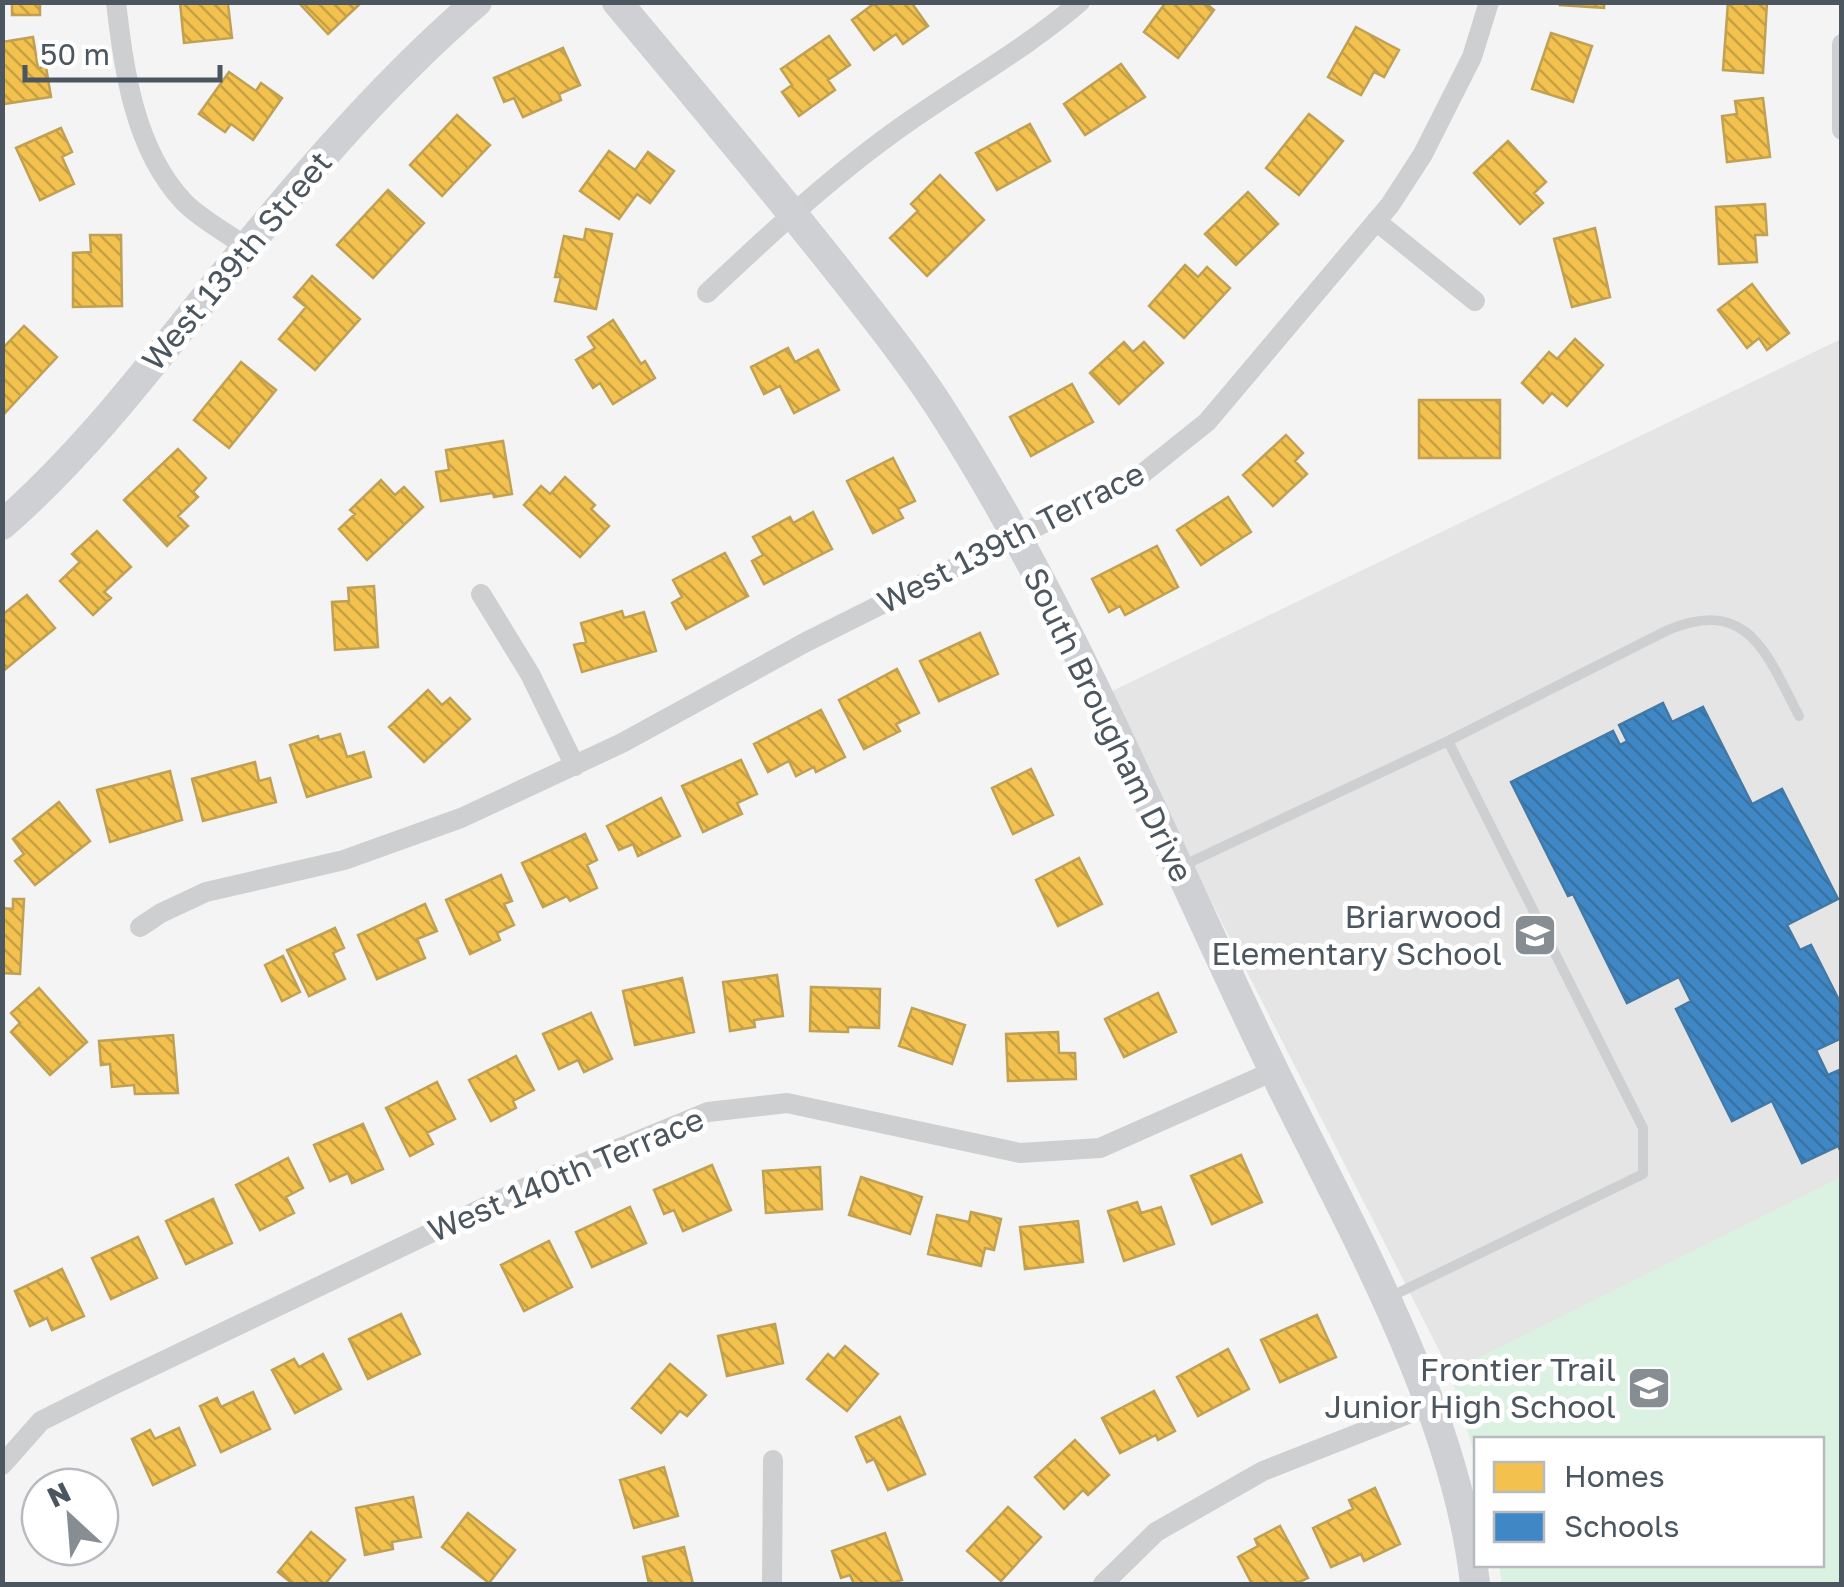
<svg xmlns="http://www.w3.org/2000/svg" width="1844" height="1587" font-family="'Golos Text',sans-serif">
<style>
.education{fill:#e6e5e5}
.grass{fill:#dbf1e2}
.homes{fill:url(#homes-back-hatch);stroke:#c0a153;stroke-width:2.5}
.schools{fill:url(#schools-back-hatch);stroke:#4379a6;stroke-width:2.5}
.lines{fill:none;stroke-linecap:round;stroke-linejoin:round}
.lane{stroke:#cecfd1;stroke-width:10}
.street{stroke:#cecfd1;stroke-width:20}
.secondary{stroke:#ced0d3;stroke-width:30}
.labels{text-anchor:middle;stroke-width:10;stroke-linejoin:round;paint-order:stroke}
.street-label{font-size:32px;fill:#4b565f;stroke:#fff}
.poi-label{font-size:32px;fill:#4b565f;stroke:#fff;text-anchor:end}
</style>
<defs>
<pattern id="homes-back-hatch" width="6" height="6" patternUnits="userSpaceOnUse" patternTransform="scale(2.5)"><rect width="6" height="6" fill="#f2c14e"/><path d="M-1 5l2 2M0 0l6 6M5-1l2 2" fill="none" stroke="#c6a044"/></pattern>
<pattern id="schools-back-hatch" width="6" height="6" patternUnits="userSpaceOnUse" patternTransform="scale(2.5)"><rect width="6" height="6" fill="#3f88c5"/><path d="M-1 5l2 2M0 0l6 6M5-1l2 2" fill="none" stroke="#3772a3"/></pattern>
</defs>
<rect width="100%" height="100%" fill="#f4f4f4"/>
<!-- education -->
<path class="education" d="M1841,339V1584H1502L1499,1565L1822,1564V1440H1476V1459L1450,1372L1106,694Z"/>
<!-- grass -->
<path class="grass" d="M1841,1177V1584H1502L1499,1565L1822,1564V1440H1476V1459L1450,1372Z"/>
<!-- homes -->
<path class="homes" d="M12,2H40V15H12Z
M180,2H239L228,4L232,38L184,43Z
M298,2H362L328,34Z
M876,2H911L928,26L903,44L896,34L874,50L852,20Z
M1166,2H1204L1214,10L1178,58L1144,32Z
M1560,2H1604V8L1560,5Z
M1728,2H1767L1763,73L1723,70Z
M1356,27L1399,50L1384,77L1374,72L1361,95L1328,77Z
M1551,33L1592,46L1573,102L1532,89Z
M829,36L850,65L828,80L835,90L799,116L782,92L792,85L781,69Z
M33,37L38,68L46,67L51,97L4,104L2,42Z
M563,48L580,85L559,94L561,100L523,117L514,98L504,102L494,78Z
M1121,64L1145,97L1085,135L1064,104Z
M229,72L256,91L261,83L282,98L253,140L231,124L225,132L199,114Z
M1763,98L1770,157L1727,162L1722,116L1737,114L1735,101Z
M1309,114L1343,141L1299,195L1266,168Z
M457,115L490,145L442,196L410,165Z
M1030,124L1050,161L997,190L976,153Z
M61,128L72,152L62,157L74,184L40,200L16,148Z
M1508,141L1546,182L1534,193L1543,203L1520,224L1474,173Z
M609,151L635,170L648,152L674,171L650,203L637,194L619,219L580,191Z
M940,175L984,220L927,276L890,238L918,211L911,204Z
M388,190L424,223L373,278L337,245Z
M1248,192L1278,224L1236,265L1205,234Z
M1765,204L1767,235H1755L1757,262L1719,264L1716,207Z
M1595,228L1610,297L1572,307L1554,239Z
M586,229L612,234L596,309L555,301L561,277H555L564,236L584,240Z
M90,235H121L122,306L73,307V253L91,252Z
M1185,265L1198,277L1207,267L1230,288L1184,338L1149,306Z
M312,276L360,319L315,370L279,339L306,307L294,297Z
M1752,284L1789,333L1767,350L1759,338L1747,348L1718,310Z
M613,320L641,364L645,361L655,378L613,404L600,383L593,388L576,360L595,348L588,337Z
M24,326L57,357L5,413L2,410V349Z
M1575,339L1603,365L1567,406L1552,393L1543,403L1522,383L1549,352L1557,359Z
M1124,342L1133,352L1144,342L1163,363L1119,404L1090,373Z
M788,348L795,362L818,350L839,390L794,413L780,386L764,394L751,367Z
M241,362L276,390L229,448L194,420Z
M1072,384L1093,422L1031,456L1010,417Z
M1419,400H1500V458H1419Z
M1286,435L1303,453L1295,461L1307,474L1273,506L1243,475Z
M503,441L512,494L494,497L493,493L441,501L436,472L449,470L446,450Z
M178,449L206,478L193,492L198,497L178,516L188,526L167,546L124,500Z
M893,458L915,501L898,509L903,518L873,533L847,481Z
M565,477L595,505L591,509L609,526L580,557L524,505L541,486L550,494Z
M381,480L395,495L404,487L423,507L367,560L339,529L355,514L350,510Z
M1228,497L1251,532L1201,565L1177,530Z
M813,512L832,549L764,584L752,561L763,555L753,537L790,517L793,523Z
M97,531L131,567L104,592L111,598L93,615L60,581L80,562L72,554Z
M1157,546L1178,587L1125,615L1120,606L1109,612L1092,579Z
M725,553L748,596L686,629L672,603L682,597L673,580Z
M374,586L378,647L335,650L332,602L349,601L348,588Z
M27,595L55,628L2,672V615Z
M622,611L624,618L644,612L656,651L582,672L574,645L586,642L581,623Z
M980,633L998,674L939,701L920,661Z
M897,669L919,713L896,724L900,731L864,749L839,700Z
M428,690L442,705L450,698L470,719L424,762L389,727Z
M821,710L845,757L816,772L814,767L796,776L789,761L768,772L754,744Z
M340,734L347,757L364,752L371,777L307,797L290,745L318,736L319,740Z
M741,760L757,794L737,803L742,814L703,832L682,786Z
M255,762L259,781L270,778L276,802L203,821L192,779Z
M1031,769L1053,815L1013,834L992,788Z
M170,771L182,820L110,842L97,790Z
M661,798L680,836L638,856L633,844L619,850L607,826Z
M59,802L90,841L35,885L15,861L24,854L13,839Z
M585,834L597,860L587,865L597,888L570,901L567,896L543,907L522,863Z
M1079,858L1102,904L1058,926L1036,880Z
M501,875L512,901L504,904L514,925L497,933L500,940L470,954L446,900Z
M13,899H24L20,974L2,973V908L13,909Z
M425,904L437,931L417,939L425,958L377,979L358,935Z
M335,928L344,948L333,953L345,979L309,996L287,950Z
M283,956L300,992L282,1001L265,965Z
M777,975L783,1016L754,1020L755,1027L730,1031L723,982Z
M682,978L694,1032L635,1045L623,991Z
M811,987L880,989L879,1028L848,1027V1032L810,1031Z
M39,988L87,1042L50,1075L11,1032L20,1023L11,1013Z
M1158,993L1176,1032L1124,1057L1105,1019Z
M912,1008L965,1025L952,1064L899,1046Z
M591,1013L612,1059L584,1072L578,1060L559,1069L543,1034Z
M1058,1032L1059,1053H1075L1076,1079L1008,1081L1006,1034Z
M173,1035L178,1093L135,1094L134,1085L112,1087L110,1064L101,1065L99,1041Z
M516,1056L534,1090L513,1101L516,1108L491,1121L469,1080Z
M437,1082L455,1119L427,1133L433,1144L410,1156L386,1108Z
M363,1124L383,1169L352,1183L348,1173L330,1181L314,1145Z
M1241,1155L1262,1202L1212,1224L1191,1176Z
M288,1158L303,1188L286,1197L294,1213L260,1230L236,1185Z
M712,1165L731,1210L683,1231L674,1210L664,1214L654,1190Z
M820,1167L822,1209L766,1213L763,1171Z
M861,1177L922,1197L910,1234L849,1215Z
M213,1199L232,1243L186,1264L166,1221Z
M1137,1202L1141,1213L1161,1207L1174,1244L1124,1261L1108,1211Z
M630,1207L646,1243L592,1267L576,1232Z
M971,1212L1001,1219L994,1250L985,1248L981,1266L928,1254L937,1215L969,1222Z
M1078,1221L1083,1262L1025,1269L1020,1227Z
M138,1237L157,1278L111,1299L92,1258Z
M549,1241L572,1287L524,1311L501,1265Z
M62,1269L84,1316L52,1330L47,1318L30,1326L15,1291Z
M401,1314L420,1354L368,1379L349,1339Z
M1317,1315L1336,1357L1280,1382L1261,1340Z
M775,1324L783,1363L727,1376L718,1336Z
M845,1346L878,1374L847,1411L807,1379L828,1354L834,1359Z
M1228,1349L1249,1389L1198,1416L1177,1377Z
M323,1354L341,1389L295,1413L272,1370L294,1359L299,1367Z
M670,1364L706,1395L687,1416L680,1411L661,1433L632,1408Z
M1154,1391L1175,1431L1158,1440L1156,1435L1120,1453L1102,1418Z
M253,1392L270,1429L221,1452L200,1406L217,1398L221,1407Z
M900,1417L925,1474L888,1490L874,1459L867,1462L856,1437Z
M179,1428L195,1465L153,1485L132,1439L150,1430L155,1439Z
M1075,1440L1109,1475L1088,1495L1083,1490L1064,1509L1035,1477Z
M664,1467L678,1516L634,1528L620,1480Z
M1375,1488L1400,1544L1364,1561L1361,1554L1331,1567L1313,1528L1353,1509L1349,1500Z
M413,1497L421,1537L392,1542L393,1549L365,1555L356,1508Z
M1008,1507L1041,1537L1001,1581L967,1551Z
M468,1513L515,1550L489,1583L442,1547Z
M1280,1526L1308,1578L1295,1584H1252L1238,1557L1258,1546L1255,1539Z
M311,1532L345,1560L325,1584H293L278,1572Z
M885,1533L902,1580L888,1584H854L850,1575L841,1578L832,1551Z
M684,1547L693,1584H649L643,1557Z"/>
<!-- schools -->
<path class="schools" d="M1663,703L1672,722L1703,707L1752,804L1782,789L1838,899L1787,925L1800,950L1811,945L1842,1006V1038L1816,1050L1828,1075L1839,1070L1842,1075L1841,1152L1838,1146L1802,1163L1772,1101L1732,1121L1676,1009L1691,1001L1679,977L1627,1003L1573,894L1568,896L1511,782L1613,731L1620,745L1627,741L1619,725Z"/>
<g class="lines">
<!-- lane -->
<path class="lane" d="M1448,741L1668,630C1749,596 1767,655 1799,716
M1184,865L1448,741L1643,1128V1174L1390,1297"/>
<!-- street -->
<path class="street" d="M116,2C124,70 134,148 183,201C200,219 226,232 246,247
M1842,44V130
M1376,221L1475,301
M707,293C772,232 837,171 911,120C967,81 1028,47 1080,2
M481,594L530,674L575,766
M140,927L161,913L206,892L344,860L461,818L622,743L806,642L1142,474L1207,422L1390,205L1423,154L1472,57L1489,2
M2,1465L41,1421L109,1387L535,1183L708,1112L787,1103L1020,1153L1100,1148L1274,1071
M772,1584L773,1460
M1103,1584L1156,1532L1263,1471L1431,1405"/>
<!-- secondary -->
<path class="secondary" d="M617,2C690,89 762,175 832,263C873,315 916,368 951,425C1079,628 1168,853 1273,1069C1350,1227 1456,1409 1475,1584
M2,525C79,458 142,377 205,298C289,194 375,90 477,2"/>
</g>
<!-- icons -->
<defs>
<g id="school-square" transform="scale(2.25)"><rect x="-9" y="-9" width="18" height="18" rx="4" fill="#868d93" stroke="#fff"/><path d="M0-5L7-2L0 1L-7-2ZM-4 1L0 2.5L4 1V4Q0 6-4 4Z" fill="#fff"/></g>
</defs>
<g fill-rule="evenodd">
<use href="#school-square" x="1535" y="935"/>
<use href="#school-square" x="1649" y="1388"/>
</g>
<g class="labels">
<!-- street labels -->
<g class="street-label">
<text transform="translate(237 261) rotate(-50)" y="11">West 139th Street</text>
<text transform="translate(1011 538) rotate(-27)" y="11">West 139th Terrace</text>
<text transform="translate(1108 725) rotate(64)" y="11">South Brougham Drive</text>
<text transform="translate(566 1175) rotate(-23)" y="11">West 140th Terrace</text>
</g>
<!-- poi labels -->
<g class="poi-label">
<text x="1502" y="928">Briarwood<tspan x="1502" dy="37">Elementary School</tspan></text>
<text x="1616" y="1381">Frontier Trail<tspan x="1616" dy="37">Junior High School</tspan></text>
</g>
</g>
<!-- border -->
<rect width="1844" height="1587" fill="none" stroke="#4b565f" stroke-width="10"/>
<!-- legend -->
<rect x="1474" y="1437" width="350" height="130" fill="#ffffff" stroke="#b7bbbf" stroke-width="2.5"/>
<rect x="1494" y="1462" width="50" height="30" fill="#f2c14e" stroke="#b7bbbf" stroke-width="2.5"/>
<text x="1564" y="1487" font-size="30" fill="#4b565f">Homes</text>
<rect x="1494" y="1512" width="50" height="30" fill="#3f88c5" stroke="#b7bbbf" stroke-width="2.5"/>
<text x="1564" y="1537" font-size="30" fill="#4b565f">Schools</text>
<!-- north arrow -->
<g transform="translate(70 1517) rotate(334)"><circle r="48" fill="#ffffff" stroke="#b7bbbf" stroke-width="2.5"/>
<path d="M0-8L18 38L0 25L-18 38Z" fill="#868d93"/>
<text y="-15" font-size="28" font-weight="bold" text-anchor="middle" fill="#4b565f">N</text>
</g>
<!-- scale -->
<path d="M25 65v15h195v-15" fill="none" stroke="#4b565f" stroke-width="5"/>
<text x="40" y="65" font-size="30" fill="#4b565f" stroke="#ffffff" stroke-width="8" paint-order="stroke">50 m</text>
</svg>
